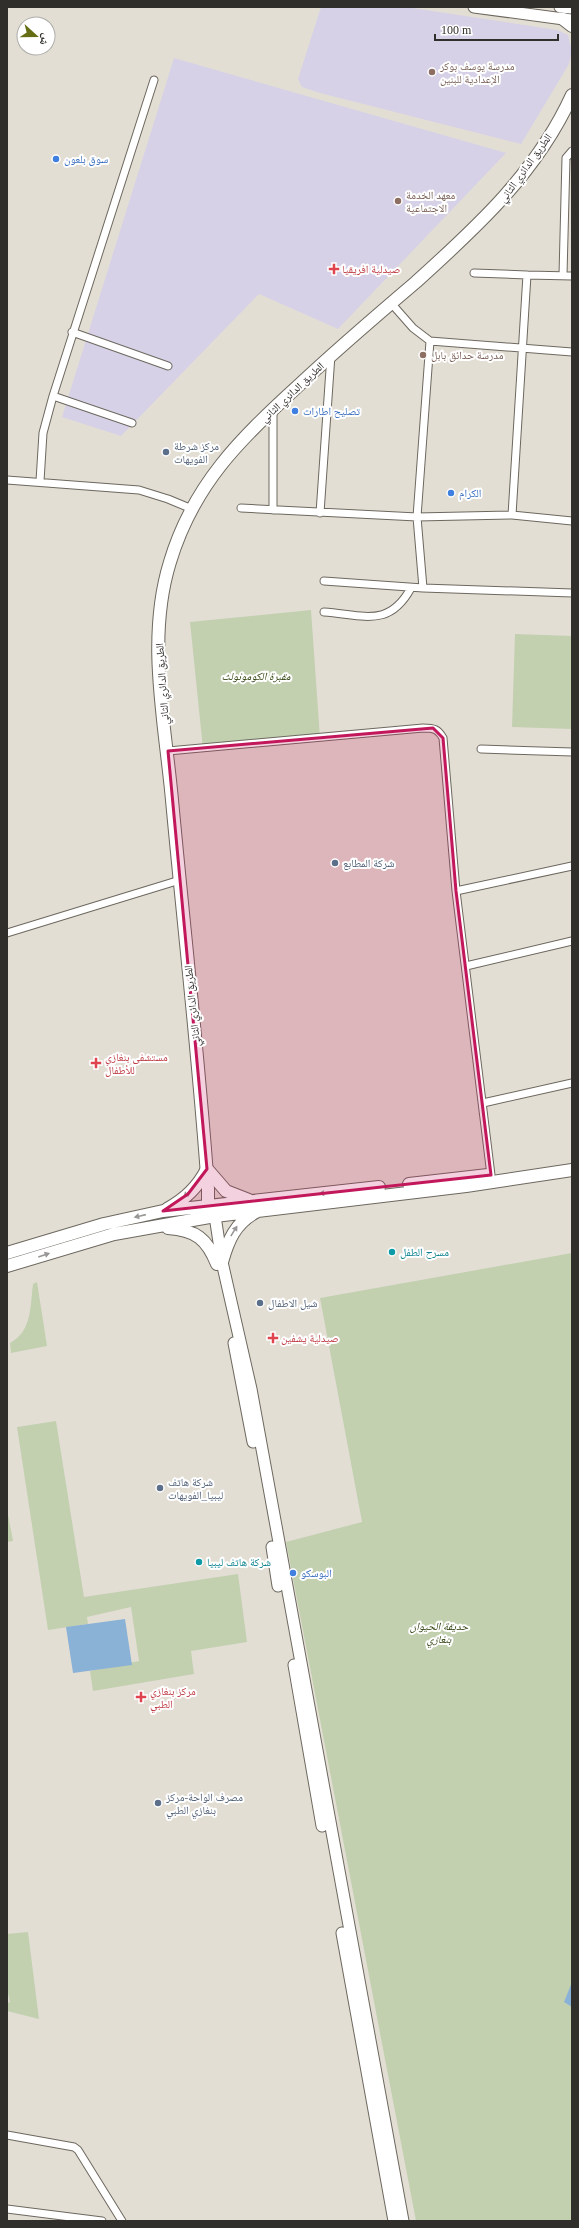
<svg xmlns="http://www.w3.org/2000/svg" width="579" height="2228" font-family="'Times New Roman','Noto Naskh Arabic',serif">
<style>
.education{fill:#d6d1e7}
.green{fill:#c2d0b0}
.water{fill:#8ab2d7}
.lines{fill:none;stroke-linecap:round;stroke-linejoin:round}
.minor-casing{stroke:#6d685f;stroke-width:9}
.secondary-casing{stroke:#6d685f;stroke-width:13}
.primary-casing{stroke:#6d685f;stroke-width:14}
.trunk-casing{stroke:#6d685f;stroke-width:14}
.minor{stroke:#fff;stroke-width:7}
.secondary{stroke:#fff;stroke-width:11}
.primary{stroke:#fff;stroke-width:12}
.trunk{stroke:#fff;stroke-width:12}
.oneway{fill:#989796}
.marked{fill:#c2185b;fill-opacity:0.2;stroke:#c2185b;stroke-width:3;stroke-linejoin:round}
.education-dot{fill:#8d6e63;stroke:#fff;stroke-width:1.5}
.shop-dot{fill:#3f7fe0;stroke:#fff;stroke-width:1.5}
.health-dot{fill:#e0444e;stroke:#fff;stroke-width:1.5}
.service-dot{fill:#5c6f8a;stroke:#fff;stroke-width:1.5}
.culture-dot{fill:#0f9aa8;stroke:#fff;stroke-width:1.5}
.labels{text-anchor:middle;stroke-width:4;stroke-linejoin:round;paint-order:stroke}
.education-label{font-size:11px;fill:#785e54;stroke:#fff;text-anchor:start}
.shop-label{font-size:11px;fill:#366cbe;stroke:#fff;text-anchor:start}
.street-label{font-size:11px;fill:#312f2c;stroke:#fff}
.health-label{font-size:11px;fill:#be3a42;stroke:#fff;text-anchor:start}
.service-label{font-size:11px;fill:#4e5e75;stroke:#fff;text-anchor:start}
.park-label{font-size:11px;font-style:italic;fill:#2f410d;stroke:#fff}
.culture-label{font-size:11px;fill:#0d838f;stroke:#fff;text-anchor:start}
</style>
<rect width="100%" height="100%" fill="#e3ded4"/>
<!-- education -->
<path class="education" d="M321,7H406L557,30L568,35L572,51L569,64L521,144L320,93L302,87L298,79Z
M174,58L506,153L338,329L259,294L121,436L62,417Z"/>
<!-- green -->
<path class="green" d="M311,610L320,738L203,749L190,622Z
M515,634L572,636V729L512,727Z
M572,1253V2221H416L286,1542L362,1522L320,1298Z
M37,1282L47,1346L11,1353L10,1343C32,1331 30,1307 33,1284Z
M56,1421L84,1597L238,1574L247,1642L191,1651L194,1674L93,1691L90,1671L139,1661L131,1607L87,1617L88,1624L48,1630L17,1427Z
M7,1509L13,1541L7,1542Z
M28,1932L39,2019L7,2011V2003L10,2002L7,1989V1934Z"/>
<!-- water -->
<path class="water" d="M125,1619L132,1665L73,1673L66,1627Z
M572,1982V2007L564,2002Z"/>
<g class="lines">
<!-- minor casing -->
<g class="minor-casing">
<path id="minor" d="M474,273L527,275
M563,275L566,158L572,151
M391,303L413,328L430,341L572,352
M72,332L168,366
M53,396L132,423
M273,409V510
M7,480L139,490L168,499L192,509
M40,481L43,433L53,396L154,80
M241,508L417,517L512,515L572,521
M320,513L331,355
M512,515L527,275L572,276
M324,581L423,588L417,517L430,341
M423,588L572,593
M324,612C364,615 389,628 411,588
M481,749L572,752
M168,751L423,728C434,728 438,729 443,738L456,891L491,1175
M456,891L572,866
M7,933L180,880
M466,966L572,941
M483,1103L572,1083
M7,2135L74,2147L78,2150L122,2221
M7,2209L102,2221"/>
</g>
<!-- secondary casing -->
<g class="secondary-casing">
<path id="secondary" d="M474,7L571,20
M560,7L572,8
M215,1216L222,1262L251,1389L403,2221
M234,1343L253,1442
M272,1547L278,1586
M294,1665L322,1826
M342,1933L394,2221"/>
</g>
<!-- primary casing -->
<g class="primary-casing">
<path id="primary" d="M563,19L572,26
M208,1217V1189C199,1059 184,930 172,800C165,722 146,639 170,562C193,485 240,439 298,386C336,350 376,316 416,282C478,226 537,172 572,95"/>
</g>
<!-- trunk casing -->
<g class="trunk-casing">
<path id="trunk" d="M409,1184L488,1175
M167,1209C184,1200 198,1187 207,1169L226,1191L249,1200
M168,1228C196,1230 207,1239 217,1264
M7,1253L104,1224L163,1211L379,1187
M222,1262C228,1241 235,1223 256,1212
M7,1266L114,1234L215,1216L466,1186L572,1170"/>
</g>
<!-- minor -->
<use href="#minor" class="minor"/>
<!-- secondary -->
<use href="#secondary" class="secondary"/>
<!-- primary -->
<use href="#primary" class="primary"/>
<!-- trunk -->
<use href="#trunk" class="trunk"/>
</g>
<!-- one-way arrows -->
<defs><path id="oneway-solid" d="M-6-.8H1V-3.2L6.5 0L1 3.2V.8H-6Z"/></defs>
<g class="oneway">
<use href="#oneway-solid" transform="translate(188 1193) rotate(137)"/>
<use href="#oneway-solid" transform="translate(325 1193) rotate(173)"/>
<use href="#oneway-solid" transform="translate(140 1216) rotate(167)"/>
<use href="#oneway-solid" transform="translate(234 1231) rotate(-58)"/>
<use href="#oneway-solid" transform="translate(44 1255) rotate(-19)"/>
</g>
<!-- marked area -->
<path class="marked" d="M433,728L443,738L456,891L491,1175L163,1211L188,1194L207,1169L168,751Z"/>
<!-- markers -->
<g class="education-dot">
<circle cx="432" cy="72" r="4"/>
<circle cx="398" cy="201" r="4"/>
<circle cx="423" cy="355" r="4"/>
</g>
<g class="shop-dot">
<circle cx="56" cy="159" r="4"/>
<circle cx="295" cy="411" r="4"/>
<circle cx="451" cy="493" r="4"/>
<circle cx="293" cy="1573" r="4"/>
</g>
<g class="health-dot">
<path d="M332 263h4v4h4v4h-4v4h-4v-4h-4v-4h4z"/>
<path d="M94 1057h4v4h4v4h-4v4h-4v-4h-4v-4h4z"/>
<path d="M271 1332h4v4h4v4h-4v4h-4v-4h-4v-4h4z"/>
<path d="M139 1691h4v4h4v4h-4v4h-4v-4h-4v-4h4z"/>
</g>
<g class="service-dot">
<circle cx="166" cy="452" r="4"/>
<circle cx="335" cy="863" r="4"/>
<circle cx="260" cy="1303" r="4"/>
<circle cx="160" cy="1488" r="4"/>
<circle cx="158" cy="1803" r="4"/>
</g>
<g class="culture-dot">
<circle cx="392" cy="1252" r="4"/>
<circle cx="199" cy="1562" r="4"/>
</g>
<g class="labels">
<!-- education labels -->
<g class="education-label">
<text x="440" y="70">مدرسة يوسف بوكر<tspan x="440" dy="13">الإعدادية للبنين</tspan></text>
<text x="406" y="199">معهد الخدمة<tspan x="406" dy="13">الاجتماعية</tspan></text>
<text x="431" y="359">مدرسة حدائق بابل</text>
</g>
<!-- shop labels -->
<g class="shop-label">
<text x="64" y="163">سوق بلعون</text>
<text x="303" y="415">تصليح اطارات</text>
<text x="459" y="497">الكرام</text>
<text x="301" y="1577">البوسكو</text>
</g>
<!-- street labels -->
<g class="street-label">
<text transform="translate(525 168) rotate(-54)" y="4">الطريق الدائري الثاني</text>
<text transform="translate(292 392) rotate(-43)" y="4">الطريق الدائري الثاني</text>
<text transform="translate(162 684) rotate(-94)" y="4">الطريق الدائري الثاني</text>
<text transform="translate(192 1006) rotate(-96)" y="4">الطريق الدائري الثاني</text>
</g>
<!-- health labels -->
<g class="health-label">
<text x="342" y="273">صيدلية افريقيا</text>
<text x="105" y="1061">مستشفى بنغازي<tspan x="105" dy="13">للأطفال</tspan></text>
<text x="281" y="1342">صيدلية يشفين</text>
<text x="150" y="1695">مركز بنغازي<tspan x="150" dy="13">الطبي</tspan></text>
</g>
<!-- service labels -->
<g class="service-label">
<text x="174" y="450">مركز شرطة<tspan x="174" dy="13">الفويهات</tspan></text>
<text x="343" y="867">شركة المطابع</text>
<text x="268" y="1307">شيل الاطفال</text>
<text x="168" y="1486">شركة هاتف<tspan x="168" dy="13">ليبيا_الفويهات</tspan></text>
<text x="166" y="1801">مصرف الواحة-مركز<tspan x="166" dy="13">بنغازي الطبي</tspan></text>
</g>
<!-- park labels -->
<g class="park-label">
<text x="256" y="680">مقبرة الكومونولث</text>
<text x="439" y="1630">حديقة الحيوان<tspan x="439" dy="13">بنغازي</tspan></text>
</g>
<!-- culture labels -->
<g class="culture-label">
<text x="400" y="1256">مسرح الطفل</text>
<text x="207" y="1566">شركة هاتف ليبيا</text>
</g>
</g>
<!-- border -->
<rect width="579" height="2228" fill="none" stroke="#312f2c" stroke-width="16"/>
<!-- north arrow -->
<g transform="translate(36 36) rotate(111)"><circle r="19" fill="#ffffff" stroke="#adacab"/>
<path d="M0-3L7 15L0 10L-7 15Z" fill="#646d14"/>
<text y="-6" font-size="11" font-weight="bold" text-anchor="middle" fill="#312f2c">ش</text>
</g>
<!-- scale -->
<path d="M435 34v6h123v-6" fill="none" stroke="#312f2c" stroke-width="2"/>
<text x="441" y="34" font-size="12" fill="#312f2c" stroke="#ffffff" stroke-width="3" paint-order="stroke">100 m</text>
</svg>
